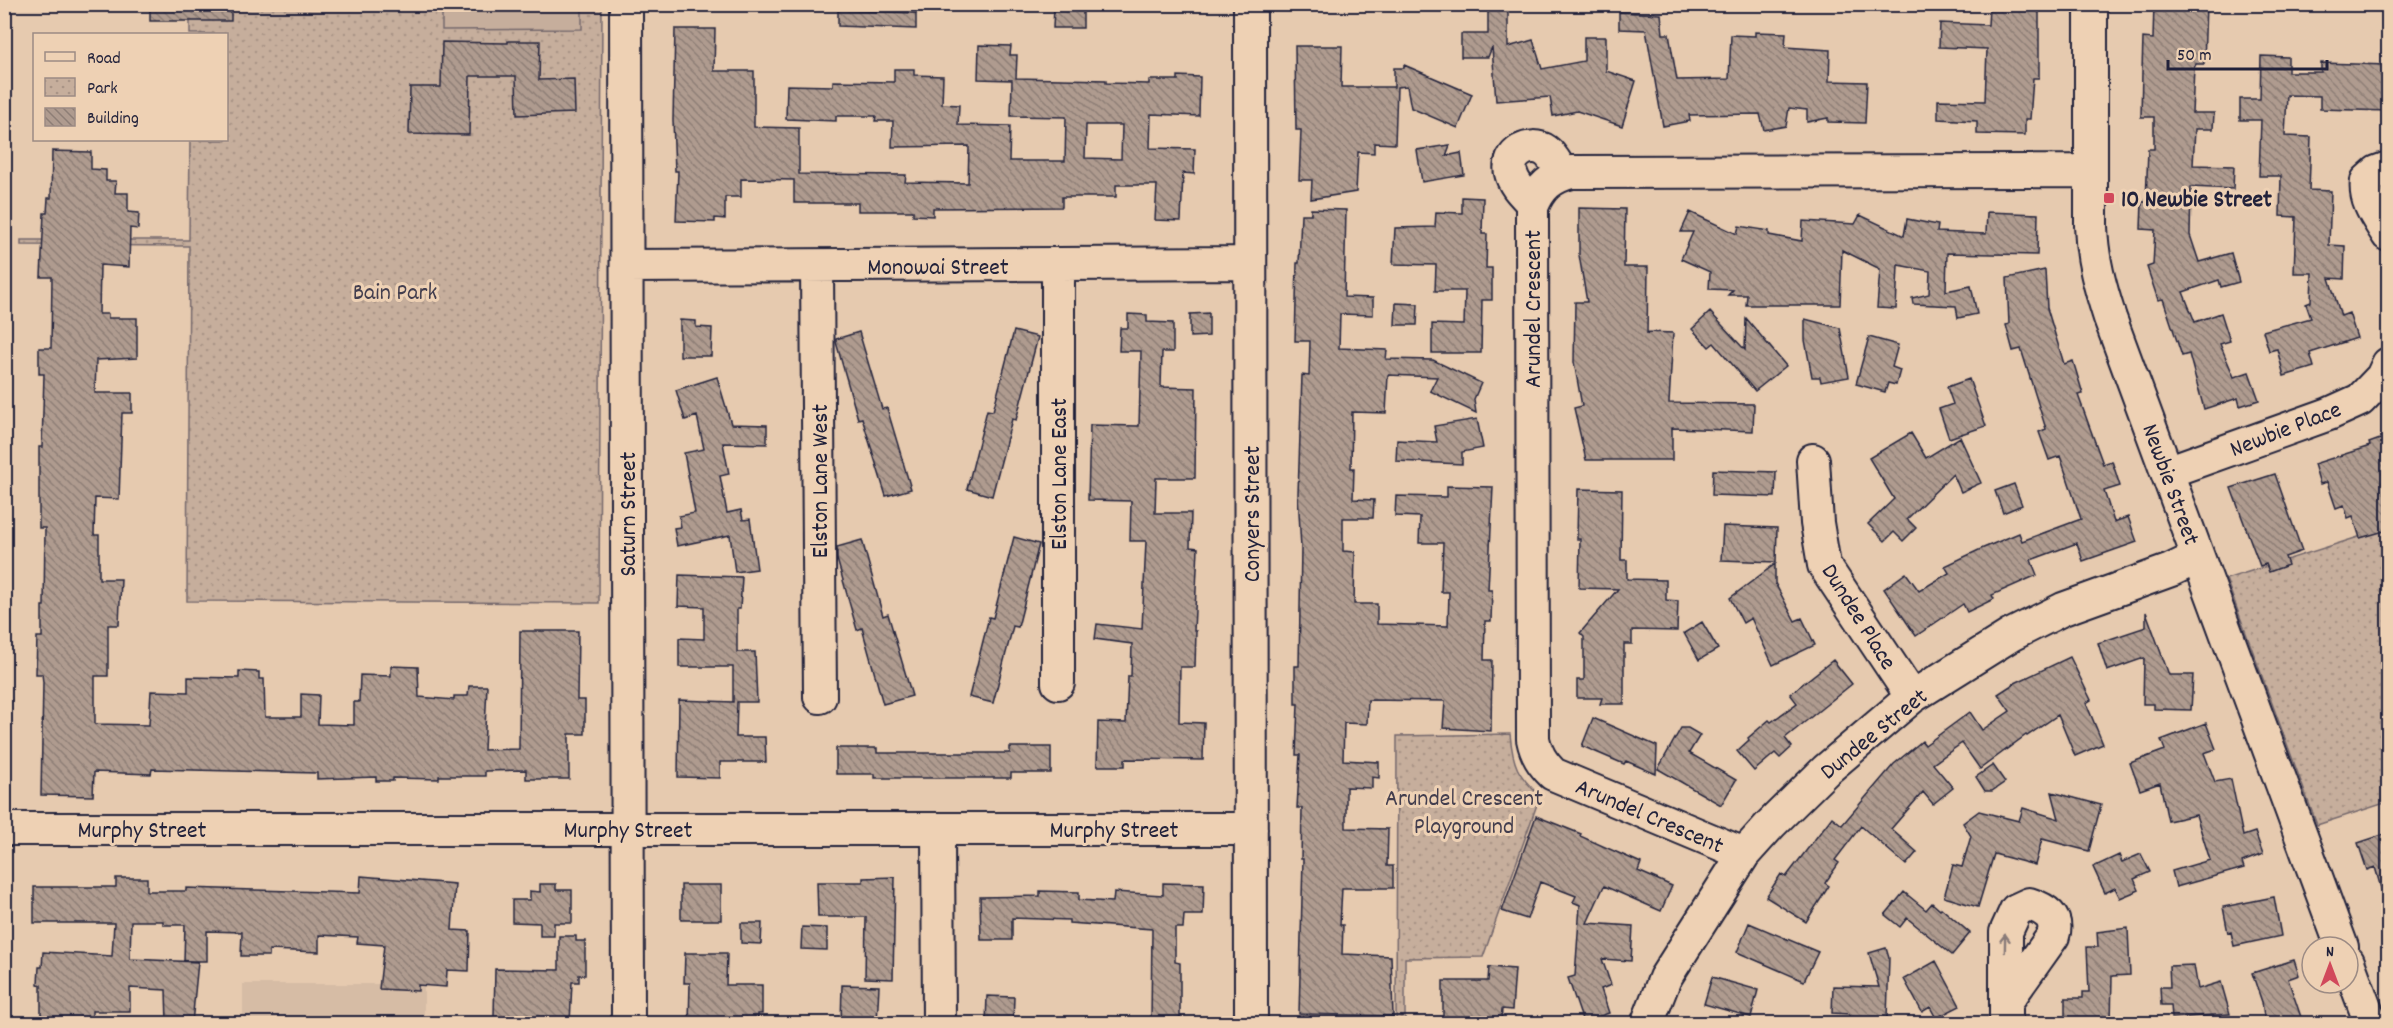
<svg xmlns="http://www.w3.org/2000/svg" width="2393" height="1028" font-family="Dekko,sans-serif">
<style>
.built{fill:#d6bca5}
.park{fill:url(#park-dots);stroke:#74686c;stroke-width:1.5}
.pitch{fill:#c6ae9c;stroke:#74686c;stroke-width:1.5}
.building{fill:url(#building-back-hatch);stroke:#22223b;stroke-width:1.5;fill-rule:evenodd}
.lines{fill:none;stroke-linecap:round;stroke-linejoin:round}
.minor-casing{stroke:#22223b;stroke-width:36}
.minor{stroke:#eed1b4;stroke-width:32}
.oneway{stroke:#887a78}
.poi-dot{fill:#d1495b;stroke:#eed1b4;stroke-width:2}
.labels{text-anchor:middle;stroke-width:6;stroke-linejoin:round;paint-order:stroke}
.poi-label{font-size:24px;font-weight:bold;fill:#22223b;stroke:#eed1b4;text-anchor:start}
.street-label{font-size:24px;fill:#22223b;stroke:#eed1b4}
.park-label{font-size:24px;fill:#433e4e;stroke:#eed1b4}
</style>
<defs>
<pattern id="park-dots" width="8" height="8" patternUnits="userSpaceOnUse" patternTransform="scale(1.5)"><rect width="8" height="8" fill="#c6ae9c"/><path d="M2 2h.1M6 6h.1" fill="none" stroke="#aa9587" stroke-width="1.8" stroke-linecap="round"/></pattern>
<pattern id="building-back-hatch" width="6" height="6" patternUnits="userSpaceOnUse" patternTransform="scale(1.5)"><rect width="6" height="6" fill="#af9b8f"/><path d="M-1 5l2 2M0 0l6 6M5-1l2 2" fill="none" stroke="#8e7e76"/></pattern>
</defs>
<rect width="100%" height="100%" fill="#e6caaf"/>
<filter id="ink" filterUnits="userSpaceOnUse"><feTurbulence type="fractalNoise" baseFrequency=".0167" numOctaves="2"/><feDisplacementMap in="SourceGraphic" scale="12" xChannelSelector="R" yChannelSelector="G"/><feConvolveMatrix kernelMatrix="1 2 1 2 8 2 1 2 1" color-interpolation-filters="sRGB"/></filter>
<g filter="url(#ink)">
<!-- built -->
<path class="built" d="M243,984H424V1023H243Z"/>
<!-- park -->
<path class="park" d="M190,5H602L599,603L187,601L189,246L21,245V240H189L190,140H226V34H190Z
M2388,522V802L2317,825L2226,579L2371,533Z
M1510,734C1513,766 1517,774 1540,796L1483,957L1405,958V1023H1396L1397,736Z"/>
<!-- pitch -->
<path class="pitch" d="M442,5H582V29L442,30Z"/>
<!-- building -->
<path class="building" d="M150,4H231V21H150Z
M2154,4H2206L2204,64H2196L2194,68L2192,113H2214L2213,129H2195L2193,165L2234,166L2233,189L2191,187L2190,235L2199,262L2231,253L2239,282L2221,287L2219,280L2183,292L2195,322L2221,313L2230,341L2220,344L2234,377L2249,372L2259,400L2240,406L2238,398L2204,409L2189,354L2182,356L2163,299L2158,300L2147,267L2153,265L2155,230L2141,229L2142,202H2146L2148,149H2154V117H2141L2142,71L2143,38L2153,39Z
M1488,6H1508V47L1533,40L1542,69L1584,61V37H1606V71L1636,81L1622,126L1577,111L1553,116L1550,97L1496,101L1492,47L1488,57H1461V34H1488Z
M1054,7L1083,8V28H1053Z
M1989,8L2039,9V78H2033L2030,119H2025V135L1977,134V121L1938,119V100L1985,101L1987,49L1939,47L1940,23L1988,25Z
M838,10L916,13V29L838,26Z
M1619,12L1661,14L1663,34H1669L1677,80L1729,79L1731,35L1755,36V32L1786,33L1785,47L1830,50L1829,81L1867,82L1865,123L1828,122V118L1807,122V110L1789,108L1786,126L1764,130L1760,114L1689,115L1690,121L1663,126L1646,30L1619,29Z
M675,29H715L714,71H754V127L799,128V174L906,175L905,182L968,183L969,146L892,147L893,121H875L876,116H836V121L786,119L787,85L833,86V81L894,82V69H914V75L943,76L942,104L959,105L958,125L1010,126L1009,161H1065L1066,117L1011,116L1012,80L978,79L979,45L1011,46L1010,55H1017L1016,78L1106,80V83L1149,84V80H1178V76L1200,77L1199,116L1151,114L1150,148L1195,149L1194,174L1183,173L1181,221L1155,220L1157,185H1116V197H1062V207L933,208V216L913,215V211H858V203H794V180L741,179V197H725V219L715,218V222L676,221L678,171H675L673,120ZM1086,125H1122L1121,159L1085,158Z
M508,41H540L539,80L574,79L575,113L517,115L516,76H470L469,135L409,134L410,87H441L442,42L508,43Z
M1295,46H1342L1341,87H1394V68H1404V65L1472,94L1458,128L1411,108L1407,86L1397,87L1395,144L1374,143V153L1358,152L1356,192L1311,199L1312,180H1299L1301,130H1296Z
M2261,56L2288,57V72H2321V63L2388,65V111L2320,109V96L2287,95L2285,136L2311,137L2309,190L2331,191L2329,245L2345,246L2344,279L2329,278L2341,316L2349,313L2357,338L2310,353L2314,367L2284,376L2277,349L2269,351L2263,331L2311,318L2306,304L2311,302L2312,273H2294L2296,217L2280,216L2281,176H2259L2261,120H2240V99H2260Z
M1450,145L1446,156L1461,153L1464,175L1422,182L1417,150Z
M52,151L91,152V169L106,170V181H116L115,193H128V212L139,213L138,229L130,228L129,267L100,265L99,314H108V318H137V358L96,360L95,393H132V413H122L119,499L95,498L94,535H99V579H121L119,625H108V676H95V724L149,725L151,691L188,692V677L239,678V671L259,672V679H264L265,717H301V694L319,695L318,724L354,725V702H359L360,675L391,676V666L418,667L419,697L454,700V696H468L469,686H487L484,750L519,749L520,631H578L577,700H585V734H569V779H526V770L485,771V776H439V779L393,778V781H376V777L317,779V773L152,769L151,774L94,772L93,796L41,795L43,682L42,674H36L37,637H42V606H44L45,528H39V447H42L44,374H39V348H51L52,277H41L44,213H47L48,198H51Z
M1462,197L1483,198L1482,234H1487L1486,268H1492V300H1482L1481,353H1432V324L1464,325L1465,291H1435L1436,265L1393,264L1395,228L1435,227L1436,212L1462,213Z
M1579,208L1625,209L1624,267H1648L1647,335L1648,332L1673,333L1669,403L1754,404L1753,431L1672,428V460H1586L1574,408L1582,406L1574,362L1575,302H1587L1579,255Z
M1311,209L1346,210L1344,297L1373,298V315L1340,314L1339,348L1387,350L1386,359L1433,360L1481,383L1474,399L1476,413L1430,391L1437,377L1388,375L1386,413L1352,412L1351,468H1354L1353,499L1374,500L1373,518H1343V551L1355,552L1354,604H1377V624L1448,626L1449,592H1441L1443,543H1419L1420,517L1395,516L1396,496L1447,497V486L1493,487L1488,590H1492L1491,621H1485L1484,660H1492L1491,731L1443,728L1445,701L1368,700L1367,724L1344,723L1343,760L1379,762V778L1372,777V788L1346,787V828L1388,829L1387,866H1393V888H1342L1340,925H1343L1342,954L1391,956L1393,1016L1299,1014L1303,859H1301L1302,808H1297L1300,755H1296L1298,704H1295V666H1299L1301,548L1298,494L1302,375L1309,376L1310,341H1295L1297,263H1299L1301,214H1311Z
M1690,212L1737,234L1739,226L1769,231V235L1802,241L1803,221L1855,224L1860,215L1904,236L1907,219L1938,225L1937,232L1986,234L1987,212L2038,214L2037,255L1947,253L1946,291L1971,286L1977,314L1958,318L1956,306L1913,304L1912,298L1929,294L1930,271L1898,265L1896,309L1877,308L1880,269L1842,250L1840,305H1746L1747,295H1728L1733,290L1709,289L1710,272L1681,259L1693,232H1681Z
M2045,270L2047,308L2064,364L2073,361L2083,394L2078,395L2103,464L2112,461L2120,486L2104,491L2114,522L2128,517L2137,542L2083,561L2077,543L2031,560L2037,575L1992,595L1994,599L1967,612L1963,604L1916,636L1884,589L1906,573L1919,591L1949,573L1945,566L1981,549L2019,533L2022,541L2081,519L2060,456L2049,460L2039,432L2046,429L2021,349L2013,351L2006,325L2009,324L2007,278Z
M1396,303L1418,304L1417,325H1395Z
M1710,312L1745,350L1746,318L1786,366L1755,391L1714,343L1709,347L1692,329Z
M1209,313V336L1190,337V314Z
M1128,314L1147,315V322L1173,323V352H1162L1161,387L1196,388L1195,478H1156L1155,513H1191L1190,547L1198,548L1194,631H1196L1195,667H1180L1179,722L1204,723L1203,760L1125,759V766H1097L1098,722L1126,723L1128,676H1131L1132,644L1095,639L1097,624L1142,629L1146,541H1130L1131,501L1088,500L1090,425L1139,426L1141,351H1119L1120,328H1128Z
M1805,319L1840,328L1849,377L1821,382L1820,377H1812L1805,340Z
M680,320L696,321V327L712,328L711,356H680Z
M1014,331L1038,337L1016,420L1012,419L992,496L967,489L987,410L993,411Z
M859,332L882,409L887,408L911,489L886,496L862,418L858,419L836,342V339Z
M1869,337L1898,345L1892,367L1900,370L1896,385L1888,383L1885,392L1856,384Z
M717,377L731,424L767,425V444L723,443L729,474L720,476L727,513L741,510L743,520L750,519L757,569L735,572L730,535L677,546L674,528L681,527L679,516L695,513L684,453L704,449L697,416L685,420L676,390Z
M1969,379L1986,426L1949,438L1939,409L1953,404L1947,387Z
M1477,419L1483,448L1462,452V464L1396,461L1397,440L1437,442L1434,426Z
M1911,433L1926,458L1960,437L1981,483L1961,492L1953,474L1907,519L1916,528L1903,541L1894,532L1885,541L1868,524L1894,499L1869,458Z
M2388,436V530L2360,538L2353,516L2348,518L2344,505L2336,508L2327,482L2320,484L2314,464L2370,446L2369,443Z
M1713,470L1776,472L1775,497L1712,495Z
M2275,474L2302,551L2285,557L2288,565L2269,572L2266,564L2260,566L2231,488Z
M2014,484L2022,505L2003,513L1995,491Z
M1578,489L1622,490L1621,560H1627V579L1666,580V600L1678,601L1677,631L1632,630V644H1624V704H1600L1602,698H1577V680H1584V637L1580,633L1618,589L1579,588L1580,539H1577Z
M1723,526L1777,528L1776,562L1721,560Z
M1014,537L1039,544L1018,627L1013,626L993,703L969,697L989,617L993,618Z
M862,540L883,616L888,614L912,696L883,704L862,628L857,630L837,559V547Z
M1775,564V583L1795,621L1802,618L1815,645L1773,665L1751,618L1743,623L1730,598Z
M679,575L742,577L740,609H737V652H755L757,702H737L736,737H765L766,762H720V778L678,777L679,700L733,702V667H679V638L704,639V607L678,606Z
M2146,612L2169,675H2193L2191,710L2154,709V704H2143L2144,658L2107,671L2098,643L2146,627Z
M1702,622L1718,649L1699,660L1684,633Z
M2070,657L2091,700L2086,703L2103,744L2075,756L2058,715L2027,736L2026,735L1980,769L1962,743L1933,764L1953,788L1933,804L1923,792L1891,829L1917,852L1906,865L1861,826L1835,860L1839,863L1825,883L1829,886L1806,922L1766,897L1781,874L1786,877L1832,817L1842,825L1894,764L1922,741L1925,745L1970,712L1982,730L2010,711L1998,694L2015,683Z
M1833,660L1852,684L1785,738L1792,747L1780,758L1775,753L1754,771L1737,751L1749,740L1748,738L1769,720L1771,722L1797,703L1790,694Z
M1593,718L1657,746L1656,774L1626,761L1624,764L1582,746Z
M2206,723L2216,749L2204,753L2215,782L2231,779L2243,836L2255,832L2263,854L2242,862L2244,868L2176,887L2172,871L2210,860L2196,815L2168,821L2160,783L2140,790L2130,763L2165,750L2161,740Z
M1681,728H1688L1700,735L1689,753L1736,780L1721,805L1658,769Z
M1010,747H1051V773H1011V778H875V774H836V748H877V753H1010Z
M1993,765L2005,782L1992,791H1985L1976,777Z
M2052,792L2101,805L2089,851L2042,839L2035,865L1994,854L1978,907L1944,897L1953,865L1962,867L1971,836L1963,823L1979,811L2019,821L2023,808L2059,819Z
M1536,816L1581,834L1580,836L1641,863L1638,871L1672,886L1661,911L1604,886L1587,923L1633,926L1631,961L1602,959L1611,985L1601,989L1609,1013L1583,1022L1568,978L1575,976L1580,905L1573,902L1576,896L1540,882L1527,919L1502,911Z
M2388,833V898L2384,899L2375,867L2367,870L2358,843Z
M2141,854L2150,872L2134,879L2139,890L2120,898L2115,888L2105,893L2093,867L2119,855L2122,862Z
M361,876L455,884L452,930L470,931L469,971L447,970L446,987L418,985V991L379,989L384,945L357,943L358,937L319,935V952L269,950V956H241L242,932L207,931V961H184L185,925H163V921H131L130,959L198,962L192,1023H167L166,990L130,988V1011H92V1023H41V985L38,984L39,967H42L43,952L112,956L114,923H34V887H116V878H147V891H186V888L360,893Z
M895,877L893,979L865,978L866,917H818L817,882H863V878Z
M1163,883L1204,884L1203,915H1184L1183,928H1175V962L1180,963V1023H1151L1152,929L1069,923V920L1012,918V940H981L980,897L1040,896V891L1079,892V900L1113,902L1114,892L1163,895Z
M540,884H556V890H572V923H554V936H540V923L512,922V900H530V891L540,892Z
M681,885H721V920H681Z
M1904,892L1926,910L1932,903L1940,910L1941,908L1970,933L1952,955L1907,918L1900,927L1885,915Z
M2274,897L2281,936L2234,946L2231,932L2228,933L2223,907Z
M741,923H762L761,944L741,943Z
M1749,923L1818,952L1804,981L1737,952Z
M802,927L827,928V950L801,949Z
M2128,928L2130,975L2112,976L2111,1023L2065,1022V998H2083V992H2089L2087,947H2098L2097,932Z
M559,936H576V941H585V975H579V982H572L570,1023H544L523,1022L524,1017H494L495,969L559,970Z
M1886,948L1889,958L1887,1018L1872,1017L1871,1023H1849V1014L1832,1013L1833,986L1879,987L1869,953Z
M685,953H727L726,985H762V1014H758V1023H689L690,983H684Z
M2294,960L2299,975L2288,979L2303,1023H2265L2262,1002L2252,973Z
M1936,961L1960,1006L1936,1018L1930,1007L1922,1012L1904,979Z
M2194,965L2198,989L2221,982L2230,1014L2172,1018L2171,1005H2161L2160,987H2170L2169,966Z
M1489,967L1515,969L1512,1010L1502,1009L1501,1023H1443V981H1488Z
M1712,977L1758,990L1751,1017L1704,1004Z
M842,985L879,986L877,1023H841Z
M987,996L1014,997L1013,1023H986Z"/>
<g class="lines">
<!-- minor casing -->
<g class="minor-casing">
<path id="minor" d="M626,4L628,1024
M1250,4L1251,1024
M2091,4V226C2092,259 2100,287 2110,318L2342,947
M2388,168L2377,172L2367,181C2364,202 2378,218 2388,235
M1533,204C1525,195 1514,186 1511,173C1506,154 1530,140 1546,151C1553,156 1558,167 1563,174
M1058,265V683
M627,266L1250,263
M817,266L820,697
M1813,460L1817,523L1824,565L1912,697
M2167,472L2329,414L2360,400L2382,377L2388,364
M4,829H1251
M938,829L939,1024
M1744,854L1553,774C1542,763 1536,754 1533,739L1532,207C1540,187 1551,177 1572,172L2091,171
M2348,962L2371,1024
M2006,1002L2053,936C2059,917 2045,909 2029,904L2016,910L2006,932V1024
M1647,1024L1665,978L1744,854L1771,824L1826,770L1912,697L2011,635L2063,609L2171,570L2198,557"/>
</g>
<!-- minor -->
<use href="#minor" class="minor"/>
</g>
<!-- one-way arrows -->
<defs><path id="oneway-shaft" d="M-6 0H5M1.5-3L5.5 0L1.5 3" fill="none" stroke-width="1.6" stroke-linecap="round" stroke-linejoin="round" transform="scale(1.5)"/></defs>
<use class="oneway" href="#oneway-shaft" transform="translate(2005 943) rotate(-89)"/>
</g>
<!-- markers -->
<rect class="poi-dot" x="2103" y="192" width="12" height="12" rx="3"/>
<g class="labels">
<!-- poi labels -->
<g class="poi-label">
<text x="2121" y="206">10 Newbie Street</text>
</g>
<!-- street labels -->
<g class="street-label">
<text x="938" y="274">Monowai Street</text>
<text transform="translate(1532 309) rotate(-90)" y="8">Arundel Crescent</text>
<text transform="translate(2285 428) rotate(-21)" y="8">Newbie Place</text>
<text transform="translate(1058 474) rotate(-90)" y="8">Elston Lane East</text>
<text transform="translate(819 481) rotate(-90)" y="8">Elston Lane West</text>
<text transform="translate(2172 484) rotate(70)" y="8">Newbie Street</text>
<text transform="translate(627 514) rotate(-90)" y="8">Saturn Street</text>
<text transform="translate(1251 514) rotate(-90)" y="8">Conyers Street</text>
<text transform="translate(1860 616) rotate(58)" y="8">Dundee Place</text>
<text transform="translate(1873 733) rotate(-39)" y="8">Dundee Street</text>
<text transform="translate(1650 815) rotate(23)" y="8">Arundel Crescent</text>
<text x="142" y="837">Murphy Street</text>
<text x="628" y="837">Murphy Street</text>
<text x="1114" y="837">Murphy Street</text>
</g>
<!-- park labels -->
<g class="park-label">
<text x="395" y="299">Bain Park</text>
<text x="1464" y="805">Arundel Crescent<tspan x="1464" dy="28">Playground</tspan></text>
</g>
</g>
<!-- margin -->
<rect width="2393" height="1028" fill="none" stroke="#eed1b4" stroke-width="24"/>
<rect x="12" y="12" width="2369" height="1004" fill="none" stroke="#22223b" stroke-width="2" filter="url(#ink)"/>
<!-- legend -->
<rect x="33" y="33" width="195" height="108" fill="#eed1b4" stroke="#9c8b84" stroke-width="1.5"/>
<rect x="45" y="52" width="30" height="9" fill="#eed1b4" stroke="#9c8b84" stroke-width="1.5"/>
<text x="87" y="63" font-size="18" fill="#22223b">Road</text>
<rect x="45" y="78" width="30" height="18" fill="url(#park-dots)" stroke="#9c8b84" stroke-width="1.5"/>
<text x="87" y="93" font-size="18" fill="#22223b">Park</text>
<rect x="45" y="108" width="30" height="18" fill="url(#building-back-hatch)" stroke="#9c8b84" stroke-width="1.5"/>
<text x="87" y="123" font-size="18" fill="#22223b">Building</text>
<!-- north arrow -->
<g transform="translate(2330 965)"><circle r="28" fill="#eed1b4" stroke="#9c8b84" stroke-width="1.5"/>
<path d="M0-4.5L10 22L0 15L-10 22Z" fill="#d1495b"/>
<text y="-9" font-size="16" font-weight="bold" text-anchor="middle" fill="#22223b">N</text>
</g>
<!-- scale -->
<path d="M2168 60v9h159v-9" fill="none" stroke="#22223b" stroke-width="3"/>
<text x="2177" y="60" font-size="18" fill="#22223b" stroke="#eed1b4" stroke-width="4.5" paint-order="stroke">50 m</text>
</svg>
